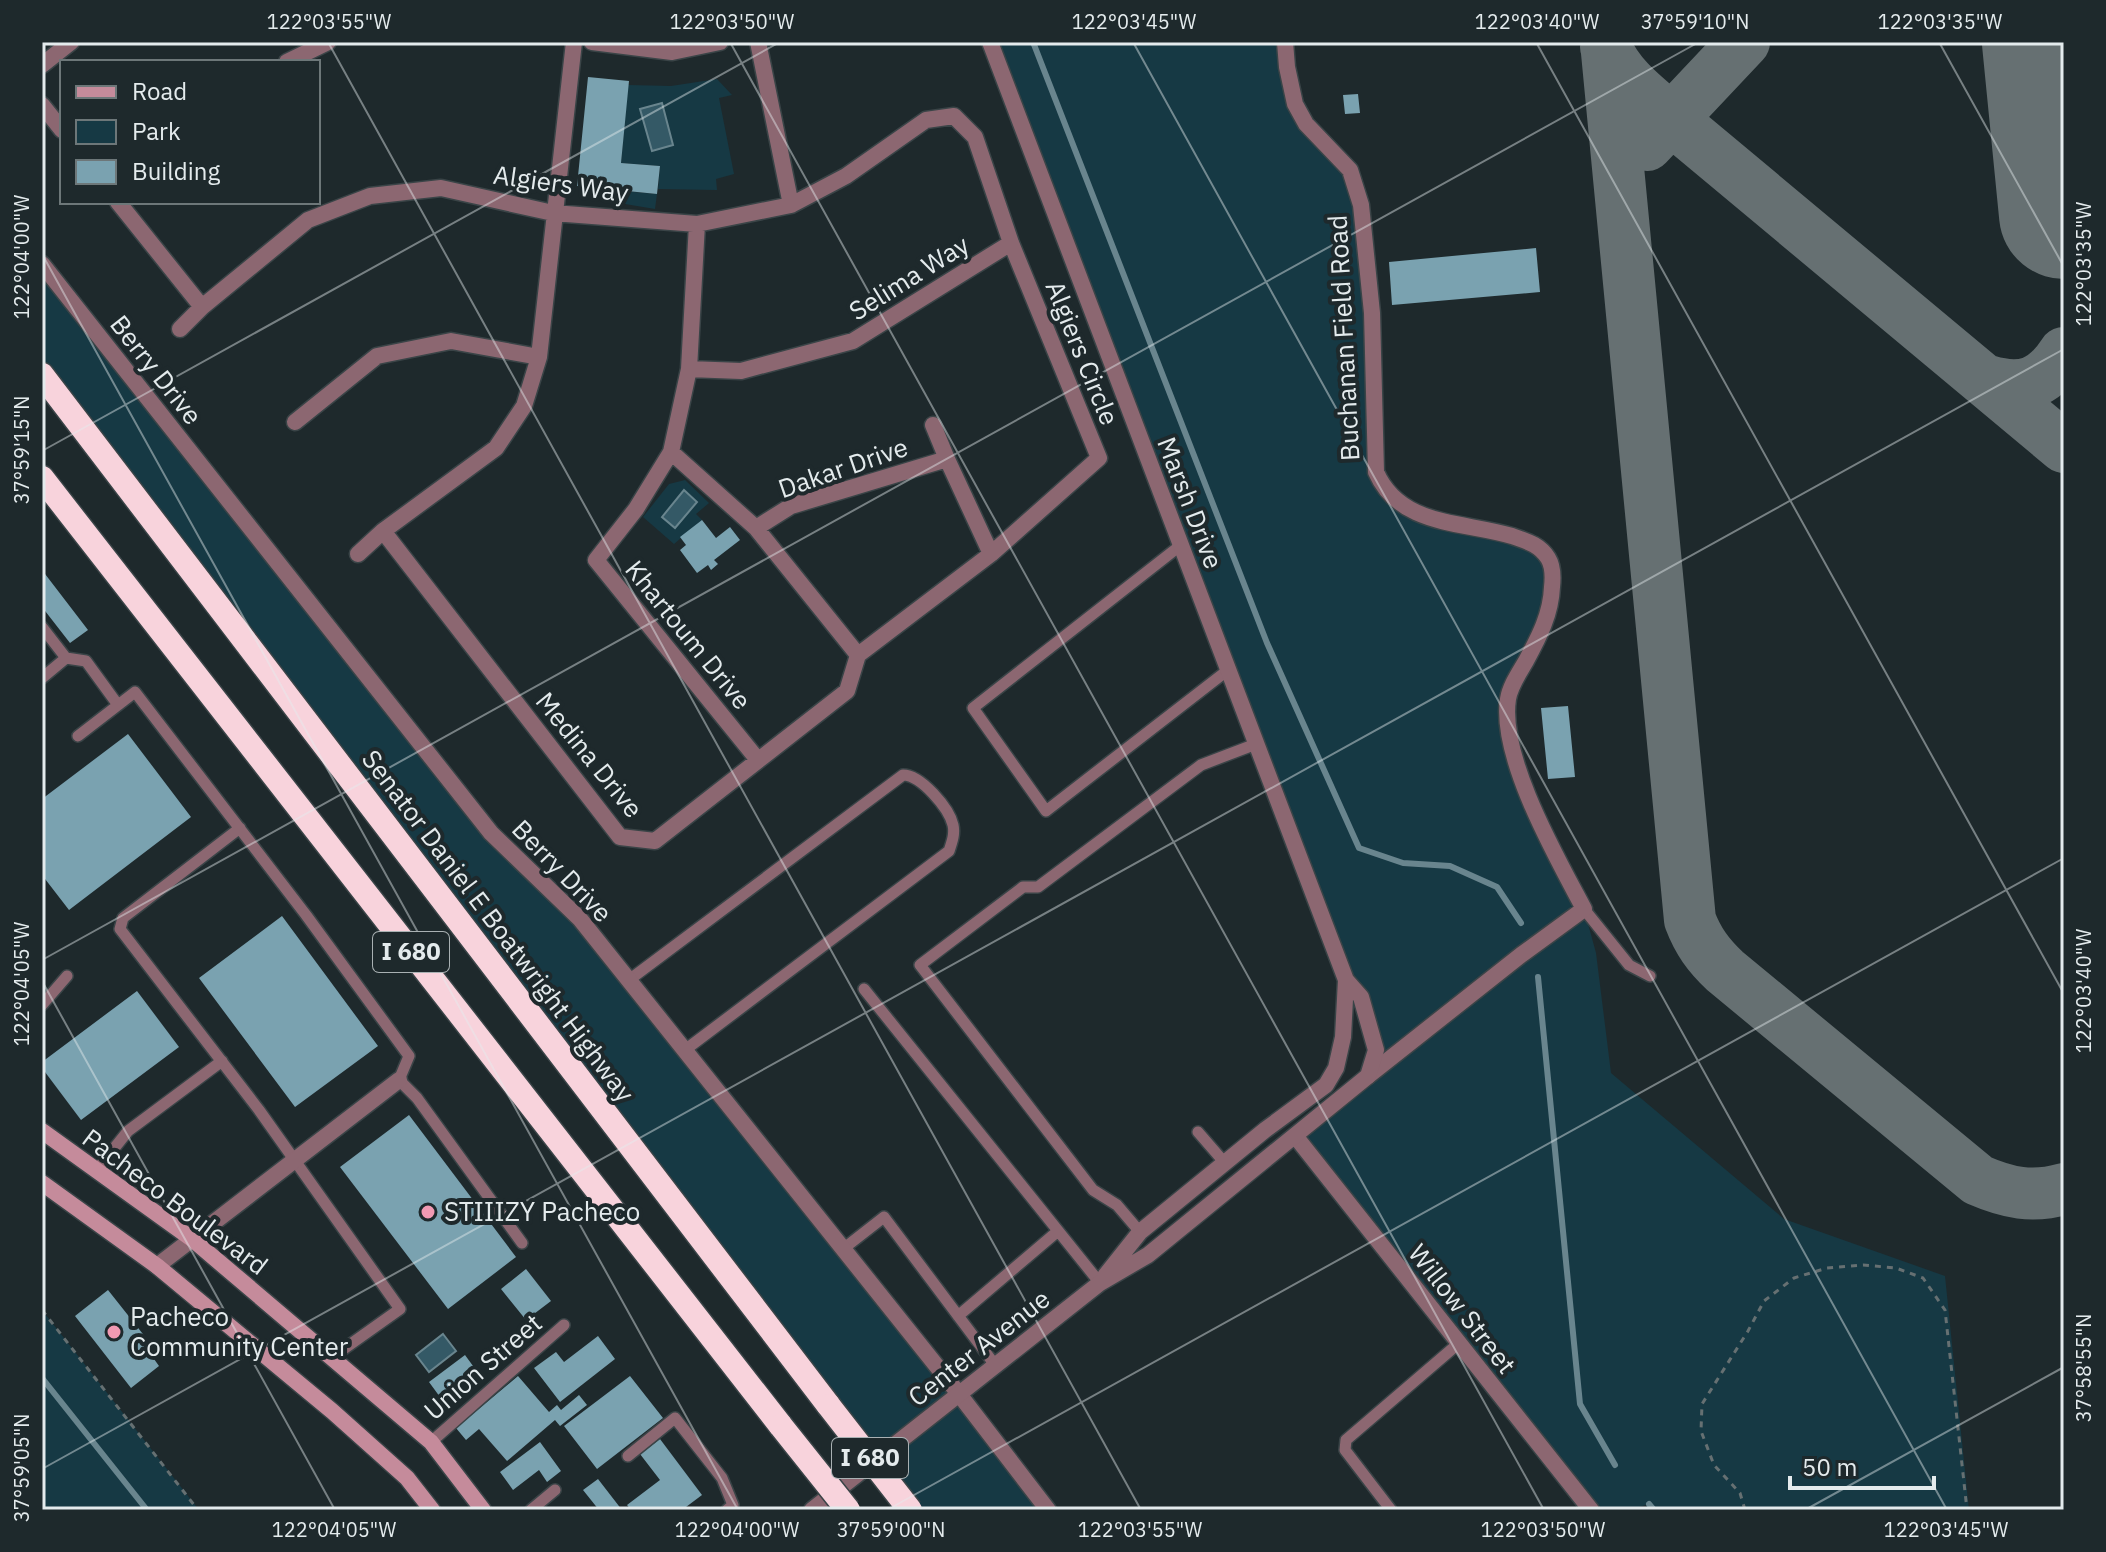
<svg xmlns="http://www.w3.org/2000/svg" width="2106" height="1552" font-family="'IBM Plex Sans',sans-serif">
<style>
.green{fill:#163944}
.water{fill:#345966;stroke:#69858e;stroke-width:2}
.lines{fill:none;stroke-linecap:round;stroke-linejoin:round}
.stream{stroke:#69858e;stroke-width:6}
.taxiway{stroke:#667072;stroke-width:52}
.runway{stroke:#667072;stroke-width:130}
.building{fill:#7aa2b0}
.service-casing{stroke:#3a4447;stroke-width:14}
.minor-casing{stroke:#3a4447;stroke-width:19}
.tertiary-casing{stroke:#3a4447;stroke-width:19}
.secondary-casing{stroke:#3a4447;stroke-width:19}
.motorway-casing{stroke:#3a4447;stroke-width:27}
.path{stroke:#667072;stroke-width:3;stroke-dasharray:6 6;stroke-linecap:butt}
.service{stroke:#8c6771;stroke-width:11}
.minor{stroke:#8c6771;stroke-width:16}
.tertiary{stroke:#8c6771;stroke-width:16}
.secondary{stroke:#c58b9b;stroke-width:16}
.motorway{stroke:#f8d3dc;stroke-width:24}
.motorway-bridge-casing{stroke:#3a4447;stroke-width:27;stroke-linecap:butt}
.motorway-bridge{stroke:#f8d3dc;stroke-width:24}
.ticks{fill:none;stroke:#e4ebed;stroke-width:2;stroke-opacity:0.45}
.poi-dot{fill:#f19ab3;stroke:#1e292c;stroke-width:3}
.labels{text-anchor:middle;stroke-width:8;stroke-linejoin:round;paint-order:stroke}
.shield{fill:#1e292c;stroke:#a9b1b3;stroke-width:2}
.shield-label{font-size:24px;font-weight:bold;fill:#e4ebed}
.street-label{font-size:26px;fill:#e4ebed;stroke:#1e292c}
.poi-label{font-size:26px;fill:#e4ebed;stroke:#1e292c;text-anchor:start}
.neatline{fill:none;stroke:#e4ebed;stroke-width:3}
.ticks-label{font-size:20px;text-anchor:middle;fill:#e4ebed}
</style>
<rect width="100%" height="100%" fill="#1e292c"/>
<!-- green -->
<path class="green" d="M990,42H1285L1295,104L1356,185L1376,472L1397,502L1533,543L1553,581L1517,675L1510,736L1584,909L1596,953L1611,1073L1784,1219L1945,1276L1969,1510H1647L1646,1505L1629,1510H1591L1296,1137L1367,1067L1376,1050L1346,980Z
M717,79L732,95L719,98L734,174L716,179L717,190L658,189L660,166L621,163L628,85L671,86Z
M602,189L657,194L655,209L601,200Z
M42,264L491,833L580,919L1048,1510H910L42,375Z
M685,480L709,503L696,514L702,520L674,544L643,517L669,484Z
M42,1310L199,1510H42Z"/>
<!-- water -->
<path class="water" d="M662,103L673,145L652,151L640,109Z
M684,490L697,502L675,528L662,517Z
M443,1334L456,1351L429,1372L416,1355Z"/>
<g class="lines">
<!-- stream -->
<path class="stream" d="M1033,42L1267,643L1359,848L1403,863L1450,866L1497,887L1521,923
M1538,977L1580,1404L1615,1465
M42,1378L147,1510
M1649,1504L1654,1510"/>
<!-- taxiway -->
<path class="taxiway" d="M1606,42L1690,920C1698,941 1708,955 1725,971L1978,1180C2008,1193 2032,1198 2064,1189
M1606,47C1619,78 1646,97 1671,119L2064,447
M1647,145L1744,42
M1988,381C2022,391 2044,384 2064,353"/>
<!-- runway -->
<path class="runway" d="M2047,42L2064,214"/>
</g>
<!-- building -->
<path class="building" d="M588,77L629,81L621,163L660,166L657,194L577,186Z
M1358,94L1360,113L1345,114L1343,95Z
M1536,248L1540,292L1392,305L1389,262Z
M702,520L716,538L730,527L740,540L714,560L718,564L711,570L708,565L697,573L680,550L686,545L680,537Z
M42,570L88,630L70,643L42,607Z
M1568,706L1575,777L1548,779L1541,708Z
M128,734L191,817L69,910L42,875V799Z
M282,916L378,1046L295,1107L199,978Z
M137,991L179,1047L81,1120L42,1068V1062Z
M409,1115L516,1257L448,1309L340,1167Z
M526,1269L551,1301L526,1320L501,1289Z
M108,1290L154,1348L149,1352L159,1366L131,1388L75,1316Z
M598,1336L615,1359L560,1402L534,1368L556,1352L564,1362Z
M465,1355L484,1381L448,1408L429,1382Z
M518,1376L549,1412L557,1405L561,1410L579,1395L587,1405L560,1426L555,1420L507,1461L479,1429L466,1440L456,1428Z
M630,1376L663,1418L597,1469L564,1426Z
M660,1439L702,1495L682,1510H631L627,1505L660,1480L640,1454Z
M540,1442L561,1471L547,1482L539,1470L513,1490L500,1472Z
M598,1479L622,1510H599L583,1490Z"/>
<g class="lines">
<!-- service casing -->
<g class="service-casing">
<path id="service" d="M1181,545L973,708L1046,811L1228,670
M42,627L66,658L86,661L118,705
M42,678L66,658
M78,736L135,692L306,915L409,1056L399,1080L417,1098L522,1243
M240,828L123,918L120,929L259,1110L400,1309L331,1358
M1584,909L1629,965L1650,976
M629,980L903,775C921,775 949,808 953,825C955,834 952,842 949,851L685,1050
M864,989L1100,1283
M42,1005L67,976
M1198,1132L1224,1162
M96,1171L128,1131L222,1061
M1140,1232L1117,1205L1093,1190L920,965L1023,887H1038L1201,765L1256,744
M843,1249L884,1217L995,1365
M958,1316L1058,1231
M431,1442L564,1325
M628,1456L675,1418L722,1478L733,1505L727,1510
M531,1510L555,1490
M1391,1510L1345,1450L1346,1440L1459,1343"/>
</g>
<!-- minor casing -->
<g class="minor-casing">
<path id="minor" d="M592,42L672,52L720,42
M758,42L791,205
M1285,42L1287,67L1295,104L1306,124L1350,170L1361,205L1372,313L1376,472C1400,527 1462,521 1512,536C1526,541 1539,544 1548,558C1553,566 1553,578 1552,587C1551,614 1539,637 1526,661C1519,673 1510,686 1508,699C1499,757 1557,858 1584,909L1521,955L1368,1076
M287,62L328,42
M42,65L71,42
M42,105L62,130
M118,202L202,307
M697,224L689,369L671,452L636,509L596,560L758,760
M42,264L491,833L580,919L959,1394L1048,1510
M180,329L202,307L308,220L370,196L441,188L553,213L697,224L791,205L846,176L926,120L954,116L975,137L1011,243L1099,458L991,554L858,655
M689,369L741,371L853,341L1011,243
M295,422L377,356L451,341L539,357
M933,425L947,459
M671,452L756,528L858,655
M756,528L791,506L947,459L991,554
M383,531L620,837L655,841L847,691L858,655
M358,554L383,531L496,448L524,406L539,357L574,42
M1296,1137L1591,1510
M157,1266L399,1080"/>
</g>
<!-- tertiary casing -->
<g class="tertiary-casing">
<path id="tertiary" d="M1105,1276L1140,1232L1265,1130L1326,1085L1336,1068L1343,1037L1346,980
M812,1510L1100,1283L1148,1255L1368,1076L1376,1050L1361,997L1346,980L990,42"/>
</g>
<!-- secondary casing -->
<g class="secondary-casing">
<path id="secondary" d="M42,1131L192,1239L431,1442L483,1510
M42,1183L157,1266L332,1411L407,1478L432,1510"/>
</g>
<!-- motorway casing -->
<g class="motorway-casing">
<path id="motorway" d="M42,375L829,1406
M42,478L781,1426"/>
</g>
<!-- path -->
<path class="path" d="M42,1310L198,1510
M1745,1510L1740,1493L1714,1465L1701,1431L1702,1404L1748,1331L1764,1301L1794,1278L1827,1268L1863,1265L1896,1268L1923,1278L1945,1310L1967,1510"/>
<!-- service -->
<use href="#service" class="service"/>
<!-- minor -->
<use href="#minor" class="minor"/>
<!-- tertiary -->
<use href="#tertiary" class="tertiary"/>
<!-- secondary -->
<use href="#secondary" class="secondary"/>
<!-- motorway -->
<use href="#motorway" class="motorway"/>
<!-- motorway-bridge casing -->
<g class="motorway-bridge-casing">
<path id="motorway-bridge" d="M829,1406L910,1510
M781,1426L848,1510"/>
</g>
<!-- motorway-bridge -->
<use href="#motorway-bridge" class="motorway-bridge"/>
</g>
<!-- ticks -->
<path class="ticks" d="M328,42L1141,1510M730,42L1544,1510M1133,42L1947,1510M1536,42L2064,994M1939,42L2064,267M42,254L738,1510M42,451L780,42M42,960L1699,42M42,981L335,1510M42,1469L2064,349M887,1510L2064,858M1805,1510L2064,1367"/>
<!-- markers -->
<g class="poi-dot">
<circle cx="428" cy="1212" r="8"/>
<circle cx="114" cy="1332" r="8"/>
</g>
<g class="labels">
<!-- shield labels -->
<g class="shield">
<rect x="373" y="932" width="76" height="40" rx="6"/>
<rect x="832" y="1438" width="76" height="40" rx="6"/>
</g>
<g class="shield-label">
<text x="411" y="960">I 680</text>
<text x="870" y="1466">I 680</text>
</g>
<!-- street labels -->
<g class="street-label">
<text transform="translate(561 184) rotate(8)" y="9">Algiers Way</text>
<text transform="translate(909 278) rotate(-32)" y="9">Selima Way</text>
<text transform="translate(1344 338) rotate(-93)" y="9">Buchanan Field Road</text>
<text transform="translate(1082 353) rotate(68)" y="9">Algiers Circle</text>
<text transform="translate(156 370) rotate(52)" y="9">Berry Drive</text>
<text transform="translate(843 468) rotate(-19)" y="9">Dakar Drive</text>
<text transform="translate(1190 503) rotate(69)" y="9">Marsh Drive</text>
<text transform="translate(688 635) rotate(51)" y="9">Khartoum Drive</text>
<text transform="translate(589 755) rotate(51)" y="9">Medina Drive</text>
<text transform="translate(562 871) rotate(46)" y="9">Berry Drive</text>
<text transform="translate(498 926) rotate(53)" y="9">Senator Daniel E Boatwright Highway</text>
<text transform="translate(175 1202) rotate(37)" y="9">Pacheco Boulevard</text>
<text transform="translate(1462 1309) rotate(52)" y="9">Willow Street</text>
<text transform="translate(979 1348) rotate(-38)" y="9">Center Avenue</text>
<text transform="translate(483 1367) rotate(-41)" y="9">Union Street</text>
</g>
<!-- poi labels -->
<g class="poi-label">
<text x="444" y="1221">STIIIZY Pacheco</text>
<text x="130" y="1326">Pacheco<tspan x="130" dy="30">Community Center</tspan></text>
</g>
</g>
<!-- border -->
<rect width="2106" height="1552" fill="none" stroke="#1e292c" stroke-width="88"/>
<!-- legend -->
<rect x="60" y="60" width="260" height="144" fill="#1e292c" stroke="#6d7779" stroke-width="2"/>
<rect x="76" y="86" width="40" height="12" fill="#c58b9b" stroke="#6d7779" stroke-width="2"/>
<text x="132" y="100" font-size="24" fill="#e4ebed">Road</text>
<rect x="76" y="120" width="40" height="24" fill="#163944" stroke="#6d7779" stroke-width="2"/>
<text x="132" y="140" font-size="24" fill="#e4ebed">Park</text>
<rect x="76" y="160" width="40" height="24" fill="#7aa2b0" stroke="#6d7779" stroke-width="2"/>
<text x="132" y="180" font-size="24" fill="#e4ebed">Building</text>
<!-- scale -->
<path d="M1790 1476v12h144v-12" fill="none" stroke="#e4ebed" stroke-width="4"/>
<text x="1802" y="1476" font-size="24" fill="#e4ebed" stroke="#1e292c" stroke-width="6" paint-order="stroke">50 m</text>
<rect x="44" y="44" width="2018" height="1464" class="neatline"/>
<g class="ticks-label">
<text x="329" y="29">122°03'55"W</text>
<text x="732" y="29">122°03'50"W</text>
<text x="1134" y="29">122°03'45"W</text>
<text x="1537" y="29">122°03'40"W</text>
<text x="1695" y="29">37°59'10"N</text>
<text x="1940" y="29">122°03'35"W</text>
<text transform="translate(22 257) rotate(-90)" y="7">122°04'00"W</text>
<text transform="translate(2084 264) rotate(-90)" y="7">122°03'35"W</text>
<text transform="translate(22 450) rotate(-90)" y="7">37°59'15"N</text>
<text transform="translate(22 984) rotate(-90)" y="7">122°04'05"W</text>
<text transform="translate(2084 991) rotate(-90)" y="7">122°03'40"W</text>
<text transform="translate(2084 1368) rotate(-90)" y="7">37°58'55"N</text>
<text transform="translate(22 1468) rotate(-90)" y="7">37°59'05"N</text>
<text x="334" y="1537">122°04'05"W</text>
<text x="737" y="1537">122°04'00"W</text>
<text x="891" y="1537">37°59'00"N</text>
<text x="1140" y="1537">122°03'55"W</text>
<text x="1543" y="1537">122°03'50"W</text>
<text x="1946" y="1537">122°03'45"W</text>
</g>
</svg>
